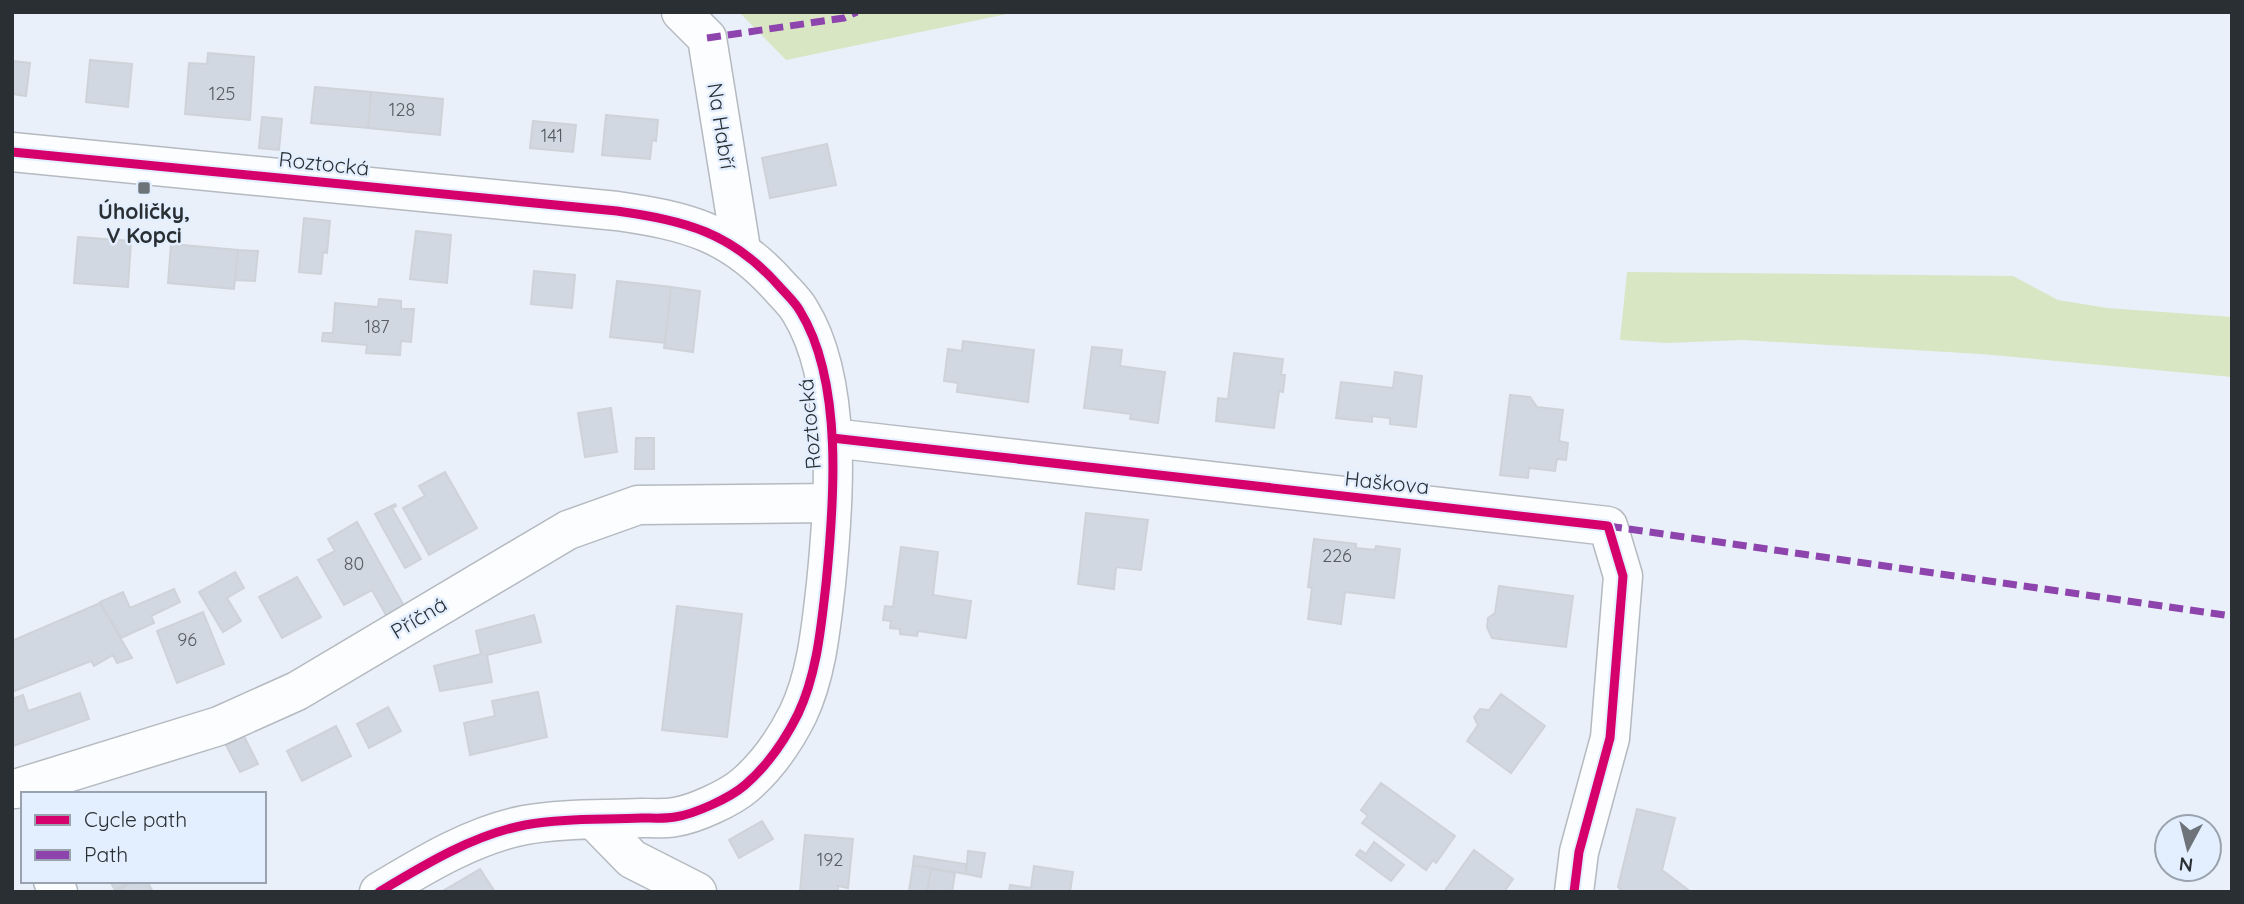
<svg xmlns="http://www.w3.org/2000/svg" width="2244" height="904" font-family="Quicksand,sans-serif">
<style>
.green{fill:#d8e6c3}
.building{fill:#d1d8e1;stroke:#ced3da;stroke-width:2}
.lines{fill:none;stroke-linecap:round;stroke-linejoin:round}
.minor-casing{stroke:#b4bac0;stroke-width:41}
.minor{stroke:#fcfdfe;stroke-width:38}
.quiet{stroke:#8e44ad;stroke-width:7;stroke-dasharray:14 7;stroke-linecap:butt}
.cycleway-casing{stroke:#e3efff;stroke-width:13}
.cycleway{stroke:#d6006c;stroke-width:9}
.poi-dot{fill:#6d7379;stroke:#e3efff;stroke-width:2.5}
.labels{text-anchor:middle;stroke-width:5;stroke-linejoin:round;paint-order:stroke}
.number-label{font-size:18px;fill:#565c62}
.street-label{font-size:21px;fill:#2a2f34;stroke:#e3efff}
.poi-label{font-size:21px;font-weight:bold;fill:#2a2f34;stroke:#e3efff}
</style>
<rect width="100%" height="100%" fill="#e9f0f9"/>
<!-- green -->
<path class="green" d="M739,12H1004L1007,14L786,60Z
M1627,272L2013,276L2058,300L2107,308L2232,317V377L1981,354L1743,340L1667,343L1620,340Z"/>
<!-- building -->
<path class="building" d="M208,53L254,57L250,120L185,114L189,63L207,64Z
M90,60L132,64L128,107L86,102Z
M12,61L30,63L26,96L12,94Z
M315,87L371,92L368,128L311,123Z
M371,92L443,99L440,135L368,128Z
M606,115L658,120L656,141L652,140L650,159L602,155Z
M262,117L282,119L279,150L259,148Z
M533,121L576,125L573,152L530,148Z
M827,144L836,185L770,198L762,158Z
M304,218L330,221L327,253L323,252L321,274L299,272Z
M416,231L451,235L447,283L410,279Z
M78,237L131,241L128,287L74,283Z
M171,244L238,250L234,289L168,283Z
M238,250L258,251L255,281L235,280Z
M534,271L575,275L572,308L531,304Z
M617,281L671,287L665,343L610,337Z
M671,287L700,291L693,352L664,348Z
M379,299L401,301V309H414L411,342L401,341L400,355L366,353L367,345L322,341L323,333H333L335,303L378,307Z
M963,341L1034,350L1028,402L957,392L958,383L944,381L948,349L962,351Z
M1092,347L1122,350L1120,366L1165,372L1158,423L1130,419L1131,414L1084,408Z
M1234,353L1283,359L1281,375H1285L1283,392L1279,391L1274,428L1216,421L1218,398L1228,399Z
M1395,372L1422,376L1416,427L1390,424V418L1372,416V422L1336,418L1341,382L1393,388Z
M1510,395L1530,397L1537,407L1563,410L1559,441L1568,443L1566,460L1557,459L1555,471L1529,468L1528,478L1500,475Z
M611,408L617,452L585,457L578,413Z
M636,438H654V469H635Z
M445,472L477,528L429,555L403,508L425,496L419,486Z
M395,504L396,506L392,508L421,559L405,568L375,514Z
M1086,513L1148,520L1141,570L1116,567L1114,589L1078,584Z
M357,522L404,606L387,617L372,590L344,605L318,560L335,551L328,539Z
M1314,539L1356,544V548L1375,550L1376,546L1400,549L1394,598L1345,592L1341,624L1308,619L1312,588L1308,587Z
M901,547L938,552L933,595L971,601L966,638L918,631L917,636L900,634V629L890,628L891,621L883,620L885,606L893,607Z
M235,572L244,588L227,598L241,621L223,632L199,592Z
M297,577L321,617L282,638L259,597Z
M1499,586L1573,596L1566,647L1492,638L1487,627L1488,618L1495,613Z
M174,589L180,602L151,616L154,623L121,638L100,602L123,592L130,608Z
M100,603L132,658L117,663L113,655L94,666L91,661L12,692V641Z
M677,606L742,614L727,737L662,730Z
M203,612L224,664L177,683L157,631Z
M534,615L541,642L487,655L492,682L440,691L434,666L481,654L476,631Z
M538,692L547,737L470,755L464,723L495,716L492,701Z
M80,693L89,719L13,746L12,699L23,695L28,711Z
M1501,694L1545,726L1511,773L1467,741L1478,725L1474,717L1480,709L1489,710Z
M388,707L401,731L369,748L357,724Z
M336,726L351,756L302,781L287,751Z
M244,736L258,764L240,772L226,745Z
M1381,783L1455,836L1436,863L1433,860L1426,870L1362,823L1368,816L1361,810Z
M1637,809L1675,818L1662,870L1691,892H1623L1618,887Z
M762,821L773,839L739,858L729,840Z
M805,835L853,839L848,888L838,886V892H800Z
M1374,842L1404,865L1391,881L1356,855L1360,850L1366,854Z
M1474,850L1513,879L1504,892H1444Z
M968,851L985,853L981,877L966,874Z
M914,856L966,864V874L913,865Z
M913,865L931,868L927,892L909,891Z
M1034,866L1073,872L1070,892H1009L1010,885L1031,888Z
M480,869L495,892H441Z
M931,869L955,873L952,892H927Z
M110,881H133L115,890Z
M133,881H147L153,892H116Z"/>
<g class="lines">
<!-- minor casing -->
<g class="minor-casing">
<path id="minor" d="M681,12L707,38L741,249
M12,152L617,211C686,221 731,232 779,286C786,294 795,302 800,311C844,382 834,504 826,584C821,627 817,674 798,714C785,740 767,766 745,785C730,798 695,814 675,817C664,819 652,818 642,818C603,820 563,818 525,825C473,835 424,865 379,892
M832,438L1608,526L1623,576L1610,738L1579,852L1574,892
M15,789L219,726L297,691L568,530L638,505L832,503
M594,820L632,859L697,892
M53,881L58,892"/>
</g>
<!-- minor -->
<use href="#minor" class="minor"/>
<!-- quiet -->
<path class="quiet" d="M707,38L844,18L857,12
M1608,526L2232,616"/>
<!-- cycleway casing -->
<g class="cycleway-casing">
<path id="cycleway" d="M12,152L617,211C686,221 731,232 779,286C786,294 795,302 800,311C844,382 834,504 826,584C821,627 817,674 798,714C785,740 767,766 745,785C730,798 695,814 675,817C664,819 652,818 642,818C603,820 563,818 525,825C473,835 424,865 379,892
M832,438L1608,526L1623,576L1610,738L1579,852L1574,892"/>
</g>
<!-- cycleway -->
<use href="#cycleway" class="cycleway"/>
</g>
<!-- markers -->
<rect class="poi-dot" x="137" y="181" width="14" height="14" rx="3.5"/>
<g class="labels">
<!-- number labels -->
<g class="number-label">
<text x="222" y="100">125</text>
<text x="402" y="116">128</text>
<text x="552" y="142">141</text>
<text x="377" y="333">187</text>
<text x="1337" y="562">226</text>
<text x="354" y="570">80</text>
<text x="187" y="646">96</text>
<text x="830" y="866">192</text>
</g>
<!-- street labels -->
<g class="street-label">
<text transform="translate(721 126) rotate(81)" y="7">Na Habří</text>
<text transform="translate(324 164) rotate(6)" y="7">Roztocká</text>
<text transform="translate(810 424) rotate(-95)" y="7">Roztocká</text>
<text transform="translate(1387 483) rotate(6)" y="7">Haškova</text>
<text transform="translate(419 618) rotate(-31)" y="7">Příčná</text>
</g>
<!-- poi labels -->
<g class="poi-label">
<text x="144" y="219">Úholičky,<tspan x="144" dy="24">V Kopci</tspan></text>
</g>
</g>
<!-- border -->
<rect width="2244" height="904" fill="none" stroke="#2a2f34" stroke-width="28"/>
<!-- legend -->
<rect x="21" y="792" width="245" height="91" fill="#e3efff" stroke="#99a2ae" stroke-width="2"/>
<rect x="35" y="815" width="35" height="10" fill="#d6006c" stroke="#99a2ae" stroke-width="2"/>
<text x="84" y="827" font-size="21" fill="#2a2f34">Cycle path</text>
<rect x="35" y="850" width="35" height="10" fill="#8e44ad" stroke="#99a2ae" stroke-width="2"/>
<text x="84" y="862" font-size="21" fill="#2a2f34">Path</text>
<!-- north arrow -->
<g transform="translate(2188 848) rotate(187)"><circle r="33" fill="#e3efff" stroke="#99a2ae" stroke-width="2"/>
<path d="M0-5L12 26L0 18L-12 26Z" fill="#6d7379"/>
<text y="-10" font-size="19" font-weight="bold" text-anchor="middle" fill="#2a2f34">N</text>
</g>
</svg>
